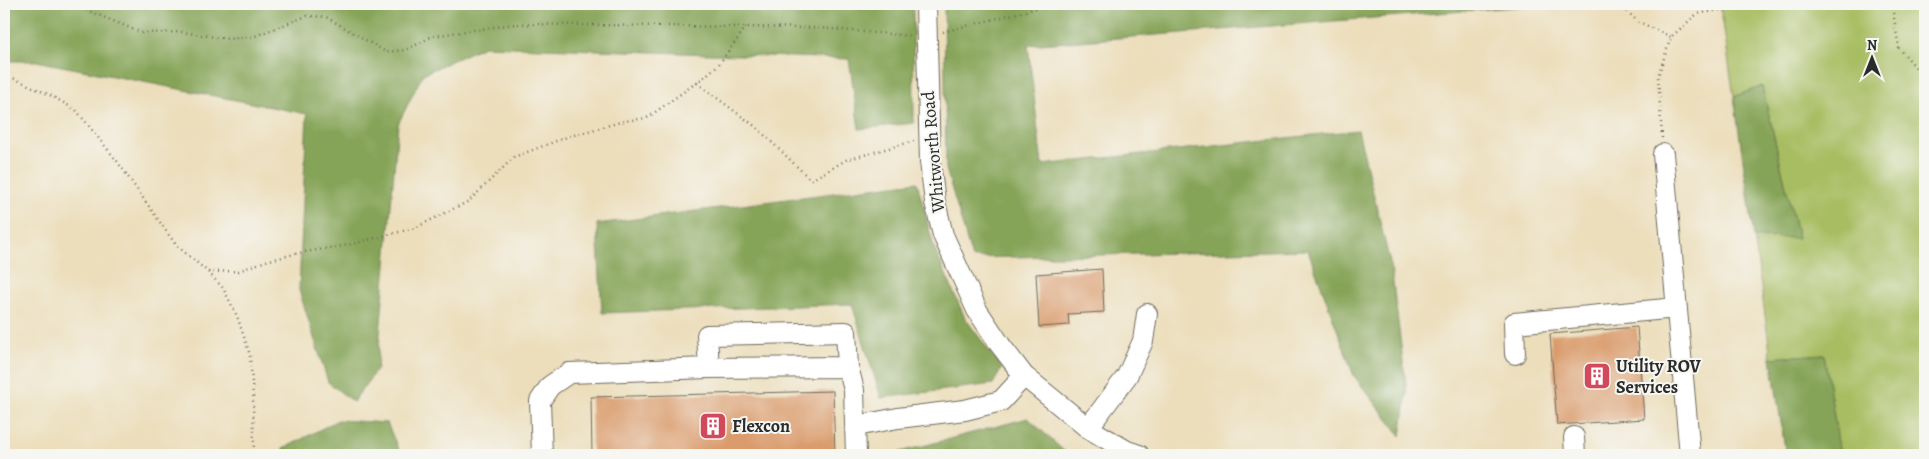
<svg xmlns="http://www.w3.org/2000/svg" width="1929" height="459" font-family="Alegreya,serif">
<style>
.green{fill:#a8bd62;stroke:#6a7446}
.forest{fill:#86a458;stroke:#586842}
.water{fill:#6bb3e2;stroke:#4b6f86}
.building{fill:#da9c6d}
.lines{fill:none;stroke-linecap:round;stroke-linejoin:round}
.minor-casing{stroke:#6f6a5d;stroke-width:22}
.path{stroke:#6f6a5d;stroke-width:2.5;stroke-dasharray:1 4;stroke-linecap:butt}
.minor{stroke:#fff;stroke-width:20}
.labels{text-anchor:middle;stroke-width:4;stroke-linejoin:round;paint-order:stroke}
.street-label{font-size:18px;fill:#2b2b2b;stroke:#f6f6f2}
.poi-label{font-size:18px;font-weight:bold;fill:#2b2b2b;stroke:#f6f6f2;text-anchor:start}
</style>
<rect width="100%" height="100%" fill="#f6f6f2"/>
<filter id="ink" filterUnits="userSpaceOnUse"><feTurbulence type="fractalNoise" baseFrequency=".02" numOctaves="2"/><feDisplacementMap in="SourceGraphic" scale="10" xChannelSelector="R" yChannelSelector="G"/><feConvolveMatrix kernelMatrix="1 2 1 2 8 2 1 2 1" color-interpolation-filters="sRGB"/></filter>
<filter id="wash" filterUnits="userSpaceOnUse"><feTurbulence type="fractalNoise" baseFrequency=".0096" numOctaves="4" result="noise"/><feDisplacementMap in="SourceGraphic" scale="20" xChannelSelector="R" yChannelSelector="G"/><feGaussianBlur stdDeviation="1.12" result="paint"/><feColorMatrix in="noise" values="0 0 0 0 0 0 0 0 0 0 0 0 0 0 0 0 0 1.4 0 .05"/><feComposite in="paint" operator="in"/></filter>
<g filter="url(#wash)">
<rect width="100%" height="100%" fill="#ecdebb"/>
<!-- green -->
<path class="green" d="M1720,4H1925V455H1840L1824,354L1771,358L1754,237H1798L1762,86L1734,97Z"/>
<!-- forest -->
<path class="forest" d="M4,4H913L914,123L859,129L849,59L484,46L423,74L398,124L377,369L353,402L328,382L299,290L307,114L36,61H4Z
M944,4H1553L1028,45L1042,165L1358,130L1391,267L1407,393L1401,436L1354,376L1308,250L972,258L946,169Z
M1762,86L1798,238L1754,237L1734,97Z
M917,182L934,248L965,318L1002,368L993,384L881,398L852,304L602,313L597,224Z
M1824,354L1840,455H1786L1771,358Z
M1028,418L1068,455H893V454Z
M338,420L387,423L401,455H283V449Z"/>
<!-- water -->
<path class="water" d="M1919,4H1925V51L1914,33L1916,10Z"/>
<g id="blocks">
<!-- building -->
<path class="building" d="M1102,269L1104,312L1068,314L1069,325L1039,327L1036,274Z
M1637,327L1644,419L1557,425L1550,334Z
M833,391L835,455H592L591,397Z"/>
</g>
</g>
<g filter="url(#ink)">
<use href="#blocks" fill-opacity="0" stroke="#6f6a5d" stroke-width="1"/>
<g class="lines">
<!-- minor casing -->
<g class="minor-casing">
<path id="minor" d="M926,4L930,162L935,202L943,235L977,310L1001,346L1024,376L1088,428L1127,451L1139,455
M1663,154L1690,455
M1515,354L1514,323L1677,308
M848,367L709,368L707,335L846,332L848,367L854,390L856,455
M856,426L898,418L965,410L1001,401L1024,376
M1088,428L1127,376L1143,341L1147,314
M1574,437L1575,455
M542,455L540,401L550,386L569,373L709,368"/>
</g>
<!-- path -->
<path class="path" d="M72,4L142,33L182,32L228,39L255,36L307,16L326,17L386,52L406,50L433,36L515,24L819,28L911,36
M1620,4L1637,21L1671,37
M1866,4L1916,10
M1894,4L1892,6L1899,48L1925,78
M943,32L1053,4
M4,79L13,78L50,95L76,110L117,161L176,245L208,272L223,288L237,316L250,355L253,396L254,455
M697,83L756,127L811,180L846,160L914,141
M1662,138L1658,76L1671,37L1697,14L1731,8L1845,4
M208,272L238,271L266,261L299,253L348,245L415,228L469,201L514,157L567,137L624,121L647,118L703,78L719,64L746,27"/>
<!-- minor -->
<use href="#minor" class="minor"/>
</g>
</g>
<!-- icons -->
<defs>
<g id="building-square" transform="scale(1.4375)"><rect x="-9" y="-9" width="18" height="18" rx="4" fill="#d1495b" stroke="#f6f6f2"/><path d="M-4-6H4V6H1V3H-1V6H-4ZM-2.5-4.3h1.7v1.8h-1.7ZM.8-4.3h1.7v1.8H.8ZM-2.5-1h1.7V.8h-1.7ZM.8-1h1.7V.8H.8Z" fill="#fff"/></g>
</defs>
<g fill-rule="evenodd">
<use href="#building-square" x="1597" y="376"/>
<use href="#building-square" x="713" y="426"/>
</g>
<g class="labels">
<!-- street labels -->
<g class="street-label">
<text transform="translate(933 152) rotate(-95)" y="6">Whitworth Road</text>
</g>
<!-- poi labels -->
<g class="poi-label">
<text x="1616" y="372">Utility ROV<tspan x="1616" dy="21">Services</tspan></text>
<text x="732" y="432">Flexcon</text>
</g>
</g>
<!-- margin -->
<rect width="1929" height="459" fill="none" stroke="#f6f6f2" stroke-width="20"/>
<!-- north arrow -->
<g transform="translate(1872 58)" stroke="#f6f6f2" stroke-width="4" paint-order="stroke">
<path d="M0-4L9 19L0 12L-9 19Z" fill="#2b2b2b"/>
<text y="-8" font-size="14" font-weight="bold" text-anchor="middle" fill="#2b2b2b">N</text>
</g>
</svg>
